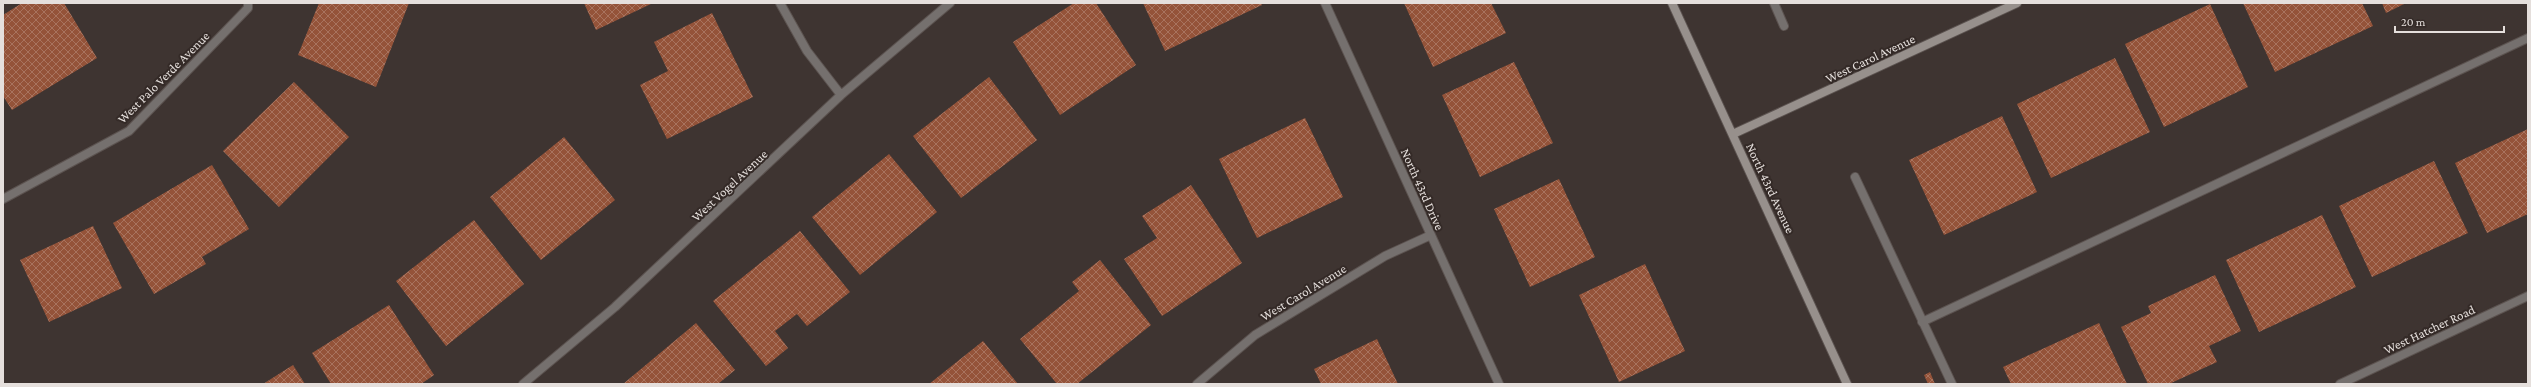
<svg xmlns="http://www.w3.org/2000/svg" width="2531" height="387" font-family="'Crimson Pro',serif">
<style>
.building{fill:url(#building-cross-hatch)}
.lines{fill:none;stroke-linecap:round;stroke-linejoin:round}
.lane-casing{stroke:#5c5350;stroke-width:10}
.street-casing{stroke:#5c5350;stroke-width:10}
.secondary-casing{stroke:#5c5350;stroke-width:10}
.lane{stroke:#75706e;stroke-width:8}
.street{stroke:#75706e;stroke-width:8}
.secondary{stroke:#97908c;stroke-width:8}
.labels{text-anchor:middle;stroke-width:4;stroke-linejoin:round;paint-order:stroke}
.street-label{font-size:13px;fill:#e5dfdc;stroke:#342a27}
</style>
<defs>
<pattern id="building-cross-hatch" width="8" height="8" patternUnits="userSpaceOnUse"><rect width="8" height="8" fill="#945339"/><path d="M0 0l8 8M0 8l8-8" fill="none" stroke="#a8735e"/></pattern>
</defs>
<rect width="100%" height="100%" fill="#3e3431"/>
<!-- building -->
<path class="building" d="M22,3H64L97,58L12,110L3,96V15Z
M319,3H409L376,87L298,55Z
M584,3H653L596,30Z
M1074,3H1096L1136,65L1060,115L1013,42Z
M1143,3H1261L1262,5L1165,51Z
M1404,3H1491L1506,33L1433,67Z
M2243,3H2362L2373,26L2275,72Z
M2382,3H2406L2386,13Z
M2210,4L2248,87L2164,127L2125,44Z
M712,13L753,97L667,139L640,85L668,71L654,42Z
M2115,58L2150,132L2051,178L2017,104Z
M1514,62L1553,143L1480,177L1442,95Z
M989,77L1037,140L961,198L913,136Z
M294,82L349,137L279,207L223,151Z
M2002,116L2037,192L1944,235L1909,160Z
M1305,118L1343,197L1257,238L1219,159Z
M2528,129V214L2487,233L2455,163Z
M564,137L615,200L541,260L490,197Z
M889,154L937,212L860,275L812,217Z
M2434,161L2468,233L2372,277L2339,206Z
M212,165L249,229L202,257L206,264L154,294L113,223Z
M1559,179L1595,257L1530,287L1494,209Z
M1191,185L1242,263L1162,316L1124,259L1157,238L1142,216Z
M2322,215L2356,287L2259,332L2226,260Z
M474,220L524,284L446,346L396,281Z
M93,226L122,288L49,322L20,260Z
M800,231L850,292L807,326L797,314L775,331L788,348L766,366L713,301Z
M1100,260L1151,325L1077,384H1057L1020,339L1079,291L1072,282Z
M1645,264L1685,351L1619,382L1579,295Z
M2215,275L2241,331L2209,346L2217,362L2169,384H2148L2121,327L2151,313L2148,306Z
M389,305L434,375L421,384H331L312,353Z
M696,323L735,370L718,384H623Z
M2099,323L2127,384H2011L2003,367Z
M1377,339L1398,384H1321L1314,369Z
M983,341L1018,384H929Z
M293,365L305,384H263Z
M1930,372L1935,384H1928L1924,375Z"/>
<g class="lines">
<!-- lane casing -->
<g class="lane-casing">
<path id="lane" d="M1922,322L2528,38"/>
</g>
<!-- street casing -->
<g class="street-casing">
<path id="street" d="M780,3L807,51L841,95
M1325,3L1499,384
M1774,3L1784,26
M1855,177L1952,384
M3,199L129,131L248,8V3
M523,384L615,307L841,95L950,3
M1197,384L1255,335L1385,256L1431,235
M2340,384L2528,296"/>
</g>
<!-- secondary casing -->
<g class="secondary-casing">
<path id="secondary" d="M1672,3L1847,384
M1733,134L2017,3"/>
</g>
<!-- lane -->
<use href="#lane" class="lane"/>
<!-- street -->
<use href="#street" class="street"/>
<!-- secondary -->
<use href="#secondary" class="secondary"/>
</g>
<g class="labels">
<!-- street labels -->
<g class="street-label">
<text transform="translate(1870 58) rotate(-25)" y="5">West Carol Avenue</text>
<text transform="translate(163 77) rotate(-45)" y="5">West Palo Verde Avenue</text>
<text transform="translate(729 185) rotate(-43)" y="5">West Vogel Avenue</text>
<text transform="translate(1771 188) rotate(65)" y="5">North 43rd Avenue</text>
<text transform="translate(1423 189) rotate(66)" y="5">North 43rd Drive</text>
<text transform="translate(1303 292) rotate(-31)" y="5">West Carol Avenue</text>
<text transform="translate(2429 329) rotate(-25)" y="5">West Hatcher Road</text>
</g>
</g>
<!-- border -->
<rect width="2531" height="387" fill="none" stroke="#e5dfdc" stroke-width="8"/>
<!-- scale -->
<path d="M2395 26v6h109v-6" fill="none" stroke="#e5dfdc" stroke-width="2"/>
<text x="2401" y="26" font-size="12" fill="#e5dfdc" stroke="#342a27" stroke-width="3" paint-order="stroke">20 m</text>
</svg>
